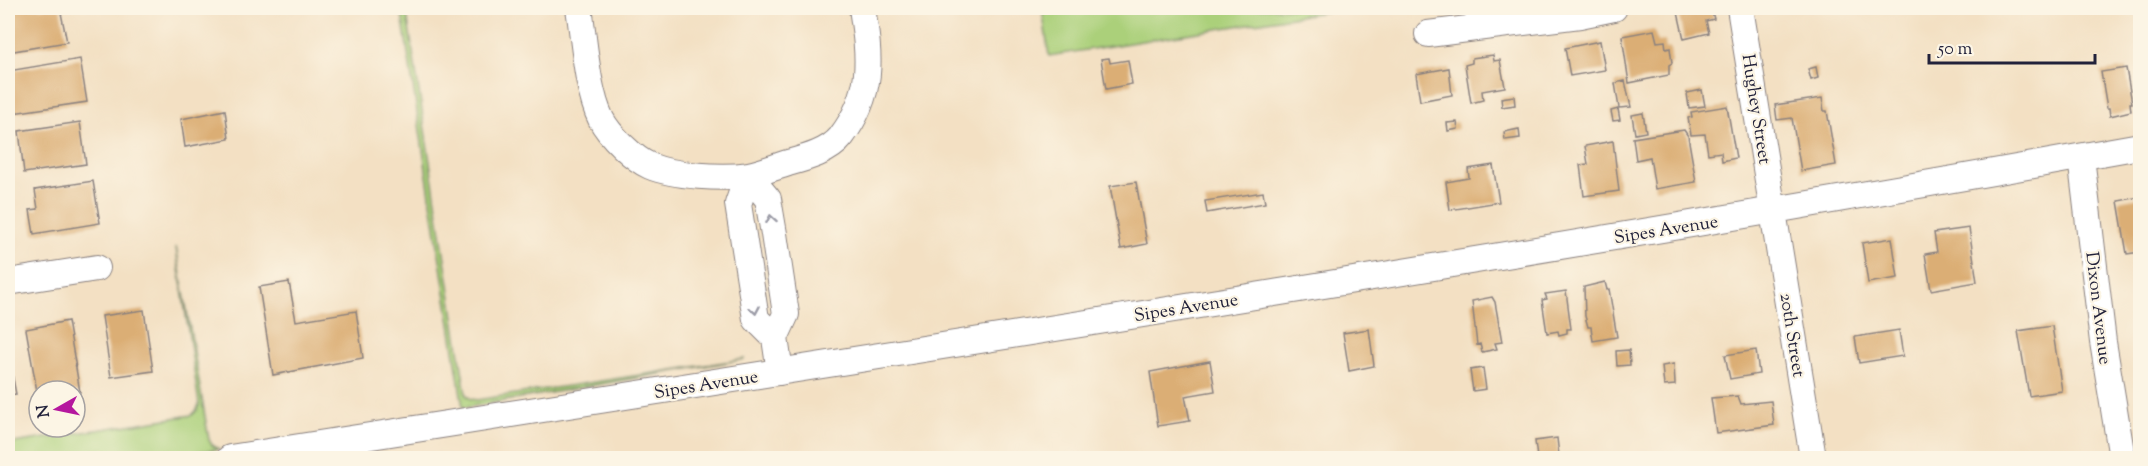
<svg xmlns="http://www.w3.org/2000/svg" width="2148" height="466" font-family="'Sorts Mill Goudy',serif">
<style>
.green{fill:#abd07a;stroke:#66795a;stroke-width:1.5}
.building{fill:#dbae74}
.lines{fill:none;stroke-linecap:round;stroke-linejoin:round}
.minor-casing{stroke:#8a817f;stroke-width:28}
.minor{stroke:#fff;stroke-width:26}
.oneway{stroke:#9c9ca7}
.labels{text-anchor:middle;stroke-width:4.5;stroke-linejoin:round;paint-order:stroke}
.street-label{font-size:18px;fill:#22223b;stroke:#fcf5e5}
</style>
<rect width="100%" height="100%" fill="#fcf5e5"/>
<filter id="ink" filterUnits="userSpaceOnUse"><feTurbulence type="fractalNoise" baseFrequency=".0167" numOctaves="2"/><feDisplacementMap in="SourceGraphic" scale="12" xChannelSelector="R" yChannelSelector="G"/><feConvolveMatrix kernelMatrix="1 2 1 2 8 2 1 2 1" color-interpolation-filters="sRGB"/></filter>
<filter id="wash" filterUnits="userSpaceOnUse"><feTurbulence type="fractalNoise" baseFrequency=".008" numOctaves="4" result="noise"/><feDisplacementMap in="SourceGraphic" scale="24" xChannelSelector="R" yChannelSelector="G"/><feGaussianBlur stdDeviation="1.35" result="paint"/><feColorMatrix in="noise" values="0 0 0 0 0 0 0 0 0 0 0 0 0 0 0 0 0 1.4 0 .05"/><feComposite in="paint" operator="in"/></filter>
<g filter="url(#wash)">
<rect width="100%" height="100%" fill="#f3e0c3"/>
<!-- green -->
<path class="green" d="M401,8H406L466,395L471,399L477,400L745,359L463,408Z
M1042,8H1348L1049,56Z
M176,247L209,440L212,445L219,449L156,458H8V444L192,415L197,410L199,404Z"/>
<g id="blocks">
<!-- building -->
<path class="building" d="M19,8H60L67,42L8,52V9Z
M1677,8H1711L1714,19L1706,21L1709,33L1684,39Z
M1654,30L1657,42L1665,41L1666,49L1670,48L1672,63L1669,65V75L1629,83L1622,36Z
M1600,41L1605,70L1570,76L1565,48Z
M1493,55L1494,61L1500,60L1505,87L1482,91L1483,100L1471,103L1465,65L1472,63V58Z
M1109,58L1110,63L1128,60L1132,84L1106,89L1101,59Z
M80,59L87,102L13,113L8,71Z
M1816,67L1818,78L1811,80L1808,69Z
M1449,68L1452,95L1420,101L1416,74Z
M2126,68L2132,103H2130L2131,111L2110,116L2109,108H2107L2101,72Z
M1625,81L1631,107L1619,108L1615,83Z
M1702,90L1705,106L1689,108L1687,93Z
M1514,96L1515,105L1502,107L1501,98Z
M1822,98L1824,111H1827L1836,165L1801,171L1792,118L1777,120L1775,105Z
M1727,106L1736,158L1722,161L1721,152L1708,154L1705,134L1691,135L1688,118L1692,117L1691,112Z
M1618,109L1620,120L1613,121L1611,111Z
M225,110L229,139L185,147L181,119Z
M1643,113L1646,132L1635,134L1632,115Z
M80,122L86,164L24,173L19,131Z
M1457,122L1458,129L1448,131L1447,123Z
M1519,129L1520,138L1505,140L1504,132Z
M1684,130L1688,136L1696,182L1655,189L1650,157L1636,160L1633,138Z
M1613,141L1619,191L1584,196L1580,165L1588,164L1585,146Z
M1493,165L1499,202L1450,210L1446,182L1469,178L1468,169Z
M93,181L100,223L34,234L30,210L38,209L35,190Z
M1136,182L1147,244L1121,249L1110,186Z
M1263,192L1265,203L1207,213L1205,201Z
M2140,197V252L2127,254L2118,201Z
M1969,228L1977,282L1931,290L1925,254L1937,252L1934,233Z
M1892,238L1898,278L1868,283L1862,243Z
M289,282L296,321L356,311L363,358L273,375L259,287Z
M1605,282L1607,290L1609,289L1617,337L1593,341L1591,327H1588L1585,316L1584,287Z
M1566,291L1571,329H1567V333L1559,335L1558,331L1547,333L1542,300L1547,299L1545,294Z
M1492,297L1495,302L1502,342L1495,343L1497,349L1482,352L1480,344L1477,345L1472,301Z
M144,310L153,371L111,377L102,316Z
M68,321L80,392L39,391L38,397L26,329Z
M2052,326L2062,391L2029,396L2018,331Z
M1369,329L1374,366L1349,371L1343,333Z
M1899,330L1903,356L1859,363L1855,337Z
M1629,350L1630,365L1617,366L1616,351Z
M1756,350L1759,374L1730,379L1725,355Z
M8,352L16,394L8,395Z
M1210,361L1215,391L1185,396L1190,421L1158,426L1150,372Z
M1674,364L1675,385L1664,386L1662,366Z
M1483,368L1486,389L1473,391L1470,370Z
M1738,396L1741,404L1771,401L1774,425L1716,433L1711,398Z
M1557,438L1559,456L1537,458L1535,441Z
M1917,453L1918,458H1888V457Z"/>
</g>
</g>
<g filter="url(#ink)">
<use href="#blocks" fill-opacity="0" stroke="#8a817f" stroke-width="1.5"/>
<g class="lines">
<!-- minor casing -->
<g class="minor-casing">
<path id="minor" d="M579,8C584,39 587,91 601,119C609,135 634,159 650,166C674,176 723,179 749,175C762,172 775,167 788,163C806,158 829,152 841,137C874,93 870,59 862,8
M1740,8L1813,458
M1428,34L1580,15L1614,8
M2081,157L2103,342L2122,458
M748,175L768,199L774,234L786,314L775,338L780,372
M748,175L738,204L756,319L775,338
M8,282L97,268
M230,458C867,358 1505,260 2140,146"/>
</g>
<!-- minor -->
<use href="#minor" class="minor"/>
</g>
<!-- one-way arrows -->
<defs><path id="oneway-chevron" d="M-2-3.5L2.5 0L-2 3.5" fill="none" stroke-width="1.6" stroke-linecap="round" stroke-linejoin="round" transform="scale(1.5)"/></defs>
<g class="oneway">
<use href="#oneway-chevron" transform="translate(771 219) rotate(-100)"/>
<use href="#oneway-chevron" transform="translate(755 310) rotate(80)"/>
</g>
</g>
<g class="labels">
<!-- street labels -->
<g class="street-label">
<text transform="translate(1757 109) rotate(81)" y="6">Hughey Street</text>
<text transform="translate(1666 229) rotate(-9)" y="6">Sipes Avenue</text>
<text transform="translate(1186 307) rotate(-9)" y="6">Sipes Avenue</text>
<text transform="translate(2099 308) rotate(83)" y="6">Dixon Avenue</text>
<text transform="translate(1793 335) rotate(81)" y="6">20th Street</text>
<text transform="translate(706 384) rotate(-9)" y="6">Sipes Avenue</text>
</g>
</g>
<!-- margin -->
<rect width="2148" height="466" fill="none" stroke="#fcf5e5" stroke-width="30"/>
<!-- north arrow -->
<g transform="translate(57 409) rotate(261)"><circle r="28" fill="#fcf5e5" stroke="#a5a1a1" stroke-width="1.5"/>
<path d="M0-4.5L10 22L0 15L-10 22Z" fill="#b5179e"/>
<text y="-9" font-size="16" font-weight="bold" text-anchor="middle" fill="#22223b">N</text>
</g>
<!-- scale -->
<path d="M1929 54v9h166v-9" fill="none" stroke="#22223b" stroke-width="3"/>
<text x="1938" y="54" font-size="18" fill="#22223b" stroke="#fcf5e5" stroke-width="4.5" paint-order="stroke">50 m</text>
</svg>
